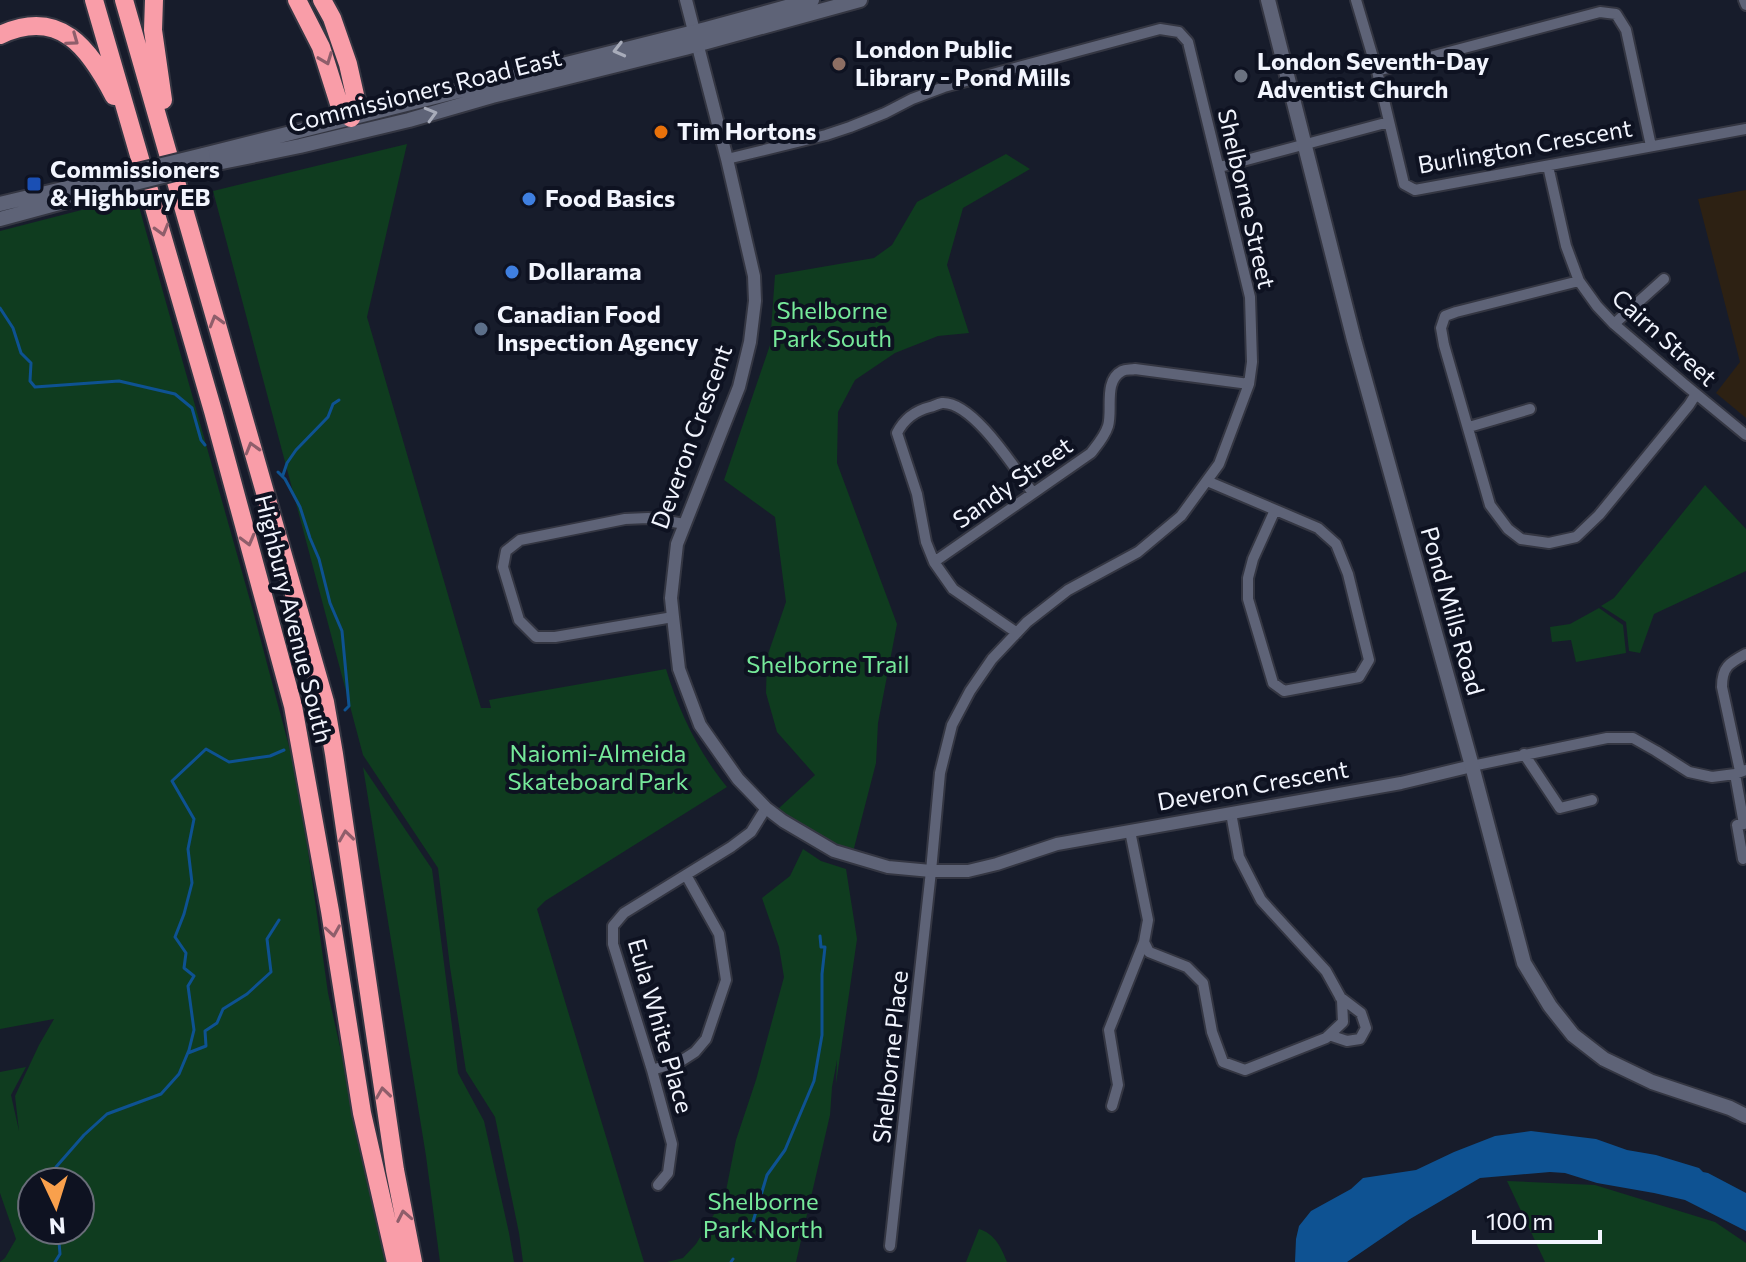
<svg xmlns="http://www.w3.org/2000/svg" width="1746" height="1262" font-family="Commissioner,sans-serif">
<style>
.education{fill:#2d2113}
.green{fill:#0f3c1f;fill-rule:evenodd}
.water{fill:#0e5292}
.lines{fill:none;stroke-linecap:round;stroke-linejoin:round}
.stream{stroke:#0e5292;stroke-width:3}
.minor-casing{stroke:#343642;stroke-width:14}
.tertiary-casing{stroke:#343642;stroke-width:16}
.secondary-casing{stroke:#343642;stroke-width:18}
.motorway-casing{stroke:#343642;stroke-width:22}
.minor{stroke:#5e6377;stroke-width:10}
.tertiary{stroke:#5e6377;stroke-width:12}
.secondary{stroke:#5e6377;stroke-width:14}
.motorway{stroke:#f99da8;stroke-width:18}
.secondary-bridge-casing{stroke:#343642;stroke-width:18;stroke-linecap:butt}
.secondary-bridge{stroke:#5e6377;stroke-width:14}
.oneway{stroke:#8f5e6b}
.oneway2{stroke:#a8acba}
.education-dot{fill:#8d6e63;stroke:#0e1221;stroke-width:3}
.worship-dot{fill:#6b7280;stroke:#0e1221;stroke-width:3}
.food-dot{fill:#e8710a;stroke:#0e1221;stroke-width:3}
.transit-dot{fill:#1a4fb4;stroke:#0e1221;stroke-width:3}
.shop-dot{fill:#3f7fe0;stroke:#0e1221;stroke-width:3}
.service-dot{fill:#5c6f8a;stroke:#0e1221;stroke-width:3}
.labels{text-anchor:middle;stroke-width:8;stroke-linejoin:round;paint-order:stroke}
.poi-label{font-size:24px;font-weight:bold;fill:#f2f5fe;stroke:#0e1221;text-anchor:start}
.street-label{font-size:24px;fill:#f2f5fe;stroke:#0e1221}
.park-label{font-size:24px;fill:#76e99a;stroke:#0e1221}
</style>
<rect width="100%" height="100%" fill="#171c2b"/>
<!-- education -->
<path class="education" d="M1746,190V418L1716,393L1740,362L1698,199Z"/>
<!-- green -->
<path class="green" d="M407,144L367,317L481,708H491L489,700L666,669C679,712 699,753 727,787L545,901L537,909L644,1262H523L519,1233L495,1117L466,1071L450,967L438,868L363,755L213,191Z
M1006,154L1030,169L963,208L947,265L969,333L938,336L895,353L855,380L838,412L837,463L897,624L878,723L876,763L853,852L819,836L778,809L815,775L777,732L766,693L767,657L786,602L775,517L724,480L770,345L775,275L874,258L892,245L917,202Z
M136,196L253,611L298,780L328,993L388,1262H0L5,1258L16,1239L0,1193V1072L26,1067L11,1095L19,1131L15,1096L39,1045L54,1019L0,1029V231ZM32,1182H80V1230H32Z
M1705,485L1746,529V571L1654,614L1640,653L1629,651L1626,622L1601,606L1614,598Z
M1599,608L1623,625L1626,653L1576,662L1571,640L1552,642L1550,627L1570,624Z
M363,767L432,869L458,1073L484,1121L509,1233L514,1262H440L426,1156Z
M803,849L821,861L846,869L857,939L836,1084L837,1060L832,1087L830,1115L796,1262H667L683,1258L696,1244L725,1196L736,1140L756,1080L784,977L779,947L762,898L790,876Z
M1507,1181L1595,1185L1715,1222L1746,1243V1262H1545Z
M979,1229C995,1234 1001,1247 1007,1262H966Z"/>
<!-- water -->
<path class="water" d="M1531,1131L1596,1139L1627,1150L1656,1155L1699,1168L1703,1172L1708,1173L1746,1193V1231L1685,1200L1654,1193L1597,1183L1565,1173L1550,1172L1480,1178L1410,1219L1347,1262H1295L1296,1239L1299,1226L1311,1211L1351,1189L1363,1178L1416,1170L1454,1152L1495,1136Z"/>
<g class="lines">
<!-- stream -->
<path class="stream" d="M0,308L13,328L21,353L31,363L30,381L35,387L119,381L175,394L192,408L201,440L205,445
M278,472L285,479L300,507L310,538L319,559L330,603L342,631L349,706L345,710
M283,475L287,463L296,450L328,417L333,404L339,400
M188,1053L206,1046L205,1031L217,1023L223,1009L247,994L271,972L267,939L279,920
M53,1182L56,1167L84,1135L107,1114L161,1094L179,1074L189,1050L194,1030L188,986L194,976L184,968L186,953L175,937L184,914L192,883L188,849L194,819L172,781L206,749L229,762L270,756L284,750
M749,1235L767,1175L785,1150L814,1081L822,1035V974L825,947H821L820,936
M55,1262L60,1254L58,1230
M731,1262L733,1259"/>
<!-- minor casing -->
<g class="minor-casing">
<path id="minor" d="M1356,0L1377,71L1404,184L1415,190L1746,129
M1744,0L1746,5
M1377,71L1600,12L1616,14L1626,30L1651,146
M727,159L826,135L850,127L885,113L912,99L944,87L1160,29L1179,32L1188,42L1250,297L1252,362L1249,384L1219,464L1181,516L1138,552L1068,590L1027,622L992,659L970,691L952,725L940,773L931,871L890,1246
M1548,166L1566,246L1579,281L1597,306L1614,324L1684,384L1746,435
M1220,167L1389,122
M1579,281L1456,312L1445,316L1441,328L1444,345L1490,505L1508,529L1521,539L1549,543L1576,537L1599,515L1689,405L1696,394
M1614,324L1664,279
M1469,427L1530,409
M1207,481L1318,528L1336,544L1348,574L1369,660L1359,677L1284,691L1273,683L1248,599V578L1253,559L1275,510
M934,562L1091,453C1098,444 1105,436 1108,426C1113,410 1103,381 1122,371C1126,369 1130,370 1135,369L1249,384
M673,617L555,637H536L519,620L503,567L506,551L520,540L625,519L648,518L685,524
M1017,633L953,589L934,562L926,542L917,494L897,433C904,419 914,411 930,407C934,406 937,404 942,403C973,401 1015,469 1033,493
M1524,754L1560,808L1592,800
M1472,766L1607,738H1633L1656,751L1689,772L1712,777L1735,774L1746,770
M1740,771L1722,687C1722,667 1729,663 1746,654
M1735,774L1744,824L1737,825L1743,859
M1144,942L1149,952L1187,967L1203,983L1212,1032L1223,1062L1245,1070L1326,1038L1343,1022L1342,1000L1326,971L1261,900L1239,857L1231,813
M1329,1035L1347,1041L1360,1039L1366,1028L1361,1013L1340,997
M652,1070L681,1061L695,1052L706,1039L726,980L719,934L686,875
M1112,1106L1118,1085L1109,1030L1144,942L1148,920L1130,831
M658,1185L668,1173L672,1144L652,1070L613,944V926L624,913L731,847L751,832L766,808"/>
</g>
<!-- tertiary casing -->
<g class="tertiary-casing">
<path id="tertiary" d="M686,0L727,159L754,276L755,301L750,342L739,387L677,544L671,598L673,617L679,669L700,725L738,779L766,808L783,821L834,851L888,867L931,871H968L997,864L1057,844L1401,783L1472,766"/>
</g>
<!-- secondary casing -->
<g class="secondary-casing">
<path id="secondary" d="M1268,0L1354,340L1472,766L1524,963L1550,1006L1573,1035L1604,1059L1652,1082L1730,1108L1746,1116
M203,155L706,29L812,0
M207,165L300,146L409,120L492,96L685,48L860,0
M0,204L113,177
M0,219L115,188"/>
</g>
<!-- motorway casing -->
<g class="motorway-casing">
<path id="motorway" d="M94,0L213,411L293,706L330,911L362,1113L396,1262
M124,0L325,702L334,754L395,1170L413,1262
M154,0L153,30L163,100
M297,0L321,47L341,110L351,118L357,104L348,64L332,18L322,0
M0,35C60,7 89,48 114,96"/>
</g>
<!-- minor -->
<use href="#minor" class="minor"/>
<!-- tertiary -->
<use href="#tertiary" class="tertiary"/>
<!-- secondary -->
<use href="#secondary" class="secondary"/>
<!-- motorway -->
<use href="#motorway" class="motorway"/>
<!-- secondary-bridge casing -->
<g class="secondary-bridge-casing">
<path id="secondary-bridge" d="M113,177L203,155
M115,188L207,165"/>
</g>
<!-- secondary-bridge -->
<use href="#secondary-bridge" class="secondary-bridge"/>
</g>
<!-- one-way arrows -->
<defs><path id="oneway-chevron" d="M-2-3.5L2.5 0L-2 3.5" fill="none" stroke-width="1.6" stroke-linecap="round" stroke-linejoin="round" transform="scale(2)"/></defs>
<g class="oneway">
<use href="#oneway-chevron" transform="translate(73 40) rotate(36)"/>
<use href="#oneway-chevron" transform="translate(326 59) rotate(69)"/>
<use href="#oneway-chevron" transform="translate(162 230) rotate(74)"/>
<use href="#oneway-chevron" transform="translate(216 321) rotate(-106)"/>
<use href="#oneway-chevron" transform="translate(252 448) rotate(-106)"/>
<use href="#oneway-chevron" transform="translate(248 540) rotate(75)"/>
<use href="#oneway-chevron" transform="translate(346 836) rotate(-98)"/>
<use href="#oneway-chevron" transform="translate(333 931) rotate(81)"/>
<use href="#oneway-chevron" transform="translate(383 1093) rotate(-98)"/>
<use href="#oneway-chevron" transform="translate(404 1216) rotate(-101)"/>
</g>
<g class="oneway2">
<use href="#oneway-chevron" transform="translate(619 50) rotate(166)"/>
<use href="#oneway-chevron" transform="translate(431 114) rotate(-16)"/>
</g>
<!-- markers -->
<circle class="education-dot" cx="839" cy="64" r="8"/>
<circle class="worship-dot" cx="1241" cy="76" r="8"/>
<circle class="food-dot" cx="661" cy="132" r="8"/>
<rect class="transit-dot" x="26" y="176" width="16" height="16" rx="4"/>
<g class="shop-dot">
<circle cx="529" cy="199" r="8"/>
<circle cx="512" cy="272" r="8"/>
</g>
<circle class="service-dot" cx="481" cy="329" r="8"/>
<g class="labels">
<!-- poi labels -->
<g class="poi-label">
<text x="855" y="58">London Public<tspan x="855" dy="28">Library - Pond Mills</tspan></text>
<text x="1257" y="70">London Seventh-Day<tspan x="1257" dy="28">Adventist Church</tspan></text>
<text x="677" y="140">Tim Hortons</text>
<text x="50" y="178">Commissioners<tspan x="50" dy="28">&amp; Highbury EB</tspan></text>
<text x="545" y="207">Food Basics</text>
<text x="528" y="280">Dollarama</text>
<text x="497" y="323">Canadian Food<tspan x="497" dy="28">Inspection Agency</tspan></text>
</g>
<!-- street labels -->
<g class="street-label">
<text transform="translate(425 91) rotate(-14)" y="8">Commissioners Road East</text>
<text transform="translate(1525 147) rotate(-10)" y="8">Burlington Crescent</text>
<text transform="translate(1246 199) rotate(77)" y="8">Shelborne Street</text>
<text transform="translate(1664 338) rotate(42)" y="8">Cairn Street</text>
<text transform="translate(692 437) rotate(-70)" y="8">Deveron Crescent</text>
<text transform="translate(1013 483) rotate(-35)" y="8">Sandy Street</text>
<text transform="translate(1452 611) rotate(74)" y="8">Pond Mills Road</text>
<text transform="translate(293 619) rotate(76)" y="8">Highbury Avenue South</text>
<text transform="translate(1253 786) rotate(-10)" y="8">Deveron Crescent</text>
<text transform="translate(660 1026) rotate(74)" y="8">Eula White Place</text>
<text transform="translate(891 1057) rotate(-84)" y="8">Shelborne Place</text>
</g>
<!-- park labels -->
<g class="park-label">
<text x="832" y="319">Shelborne<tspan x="832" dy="28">Park South</tspan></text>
<text x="828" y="673">Shelborne Trail</text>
<text x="598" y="762">Naiomi-Almeida<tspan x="598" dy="28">Skateboard Park</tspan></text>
<text x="763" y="1210">Shelborne<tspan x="763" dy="28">Park North</tspan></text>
</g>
</g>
<!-- north arrow -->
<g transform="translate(56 1206) rotate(176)"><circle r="38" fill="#0e1221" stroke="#696d79" stroke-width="2"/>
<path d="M0-6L14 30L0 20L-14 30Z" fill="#f9a04c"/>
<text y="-12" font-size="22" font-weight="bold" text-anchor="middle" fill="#f2f5fe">N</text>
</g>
<!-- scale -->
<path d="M1474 1230v12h126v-12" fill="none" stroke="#f2f5fe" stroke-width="4"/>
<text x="1486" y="1230" font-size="24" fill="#f2f5fe" stroke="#0e1221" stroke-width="6" paint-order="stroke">100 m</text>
</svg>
